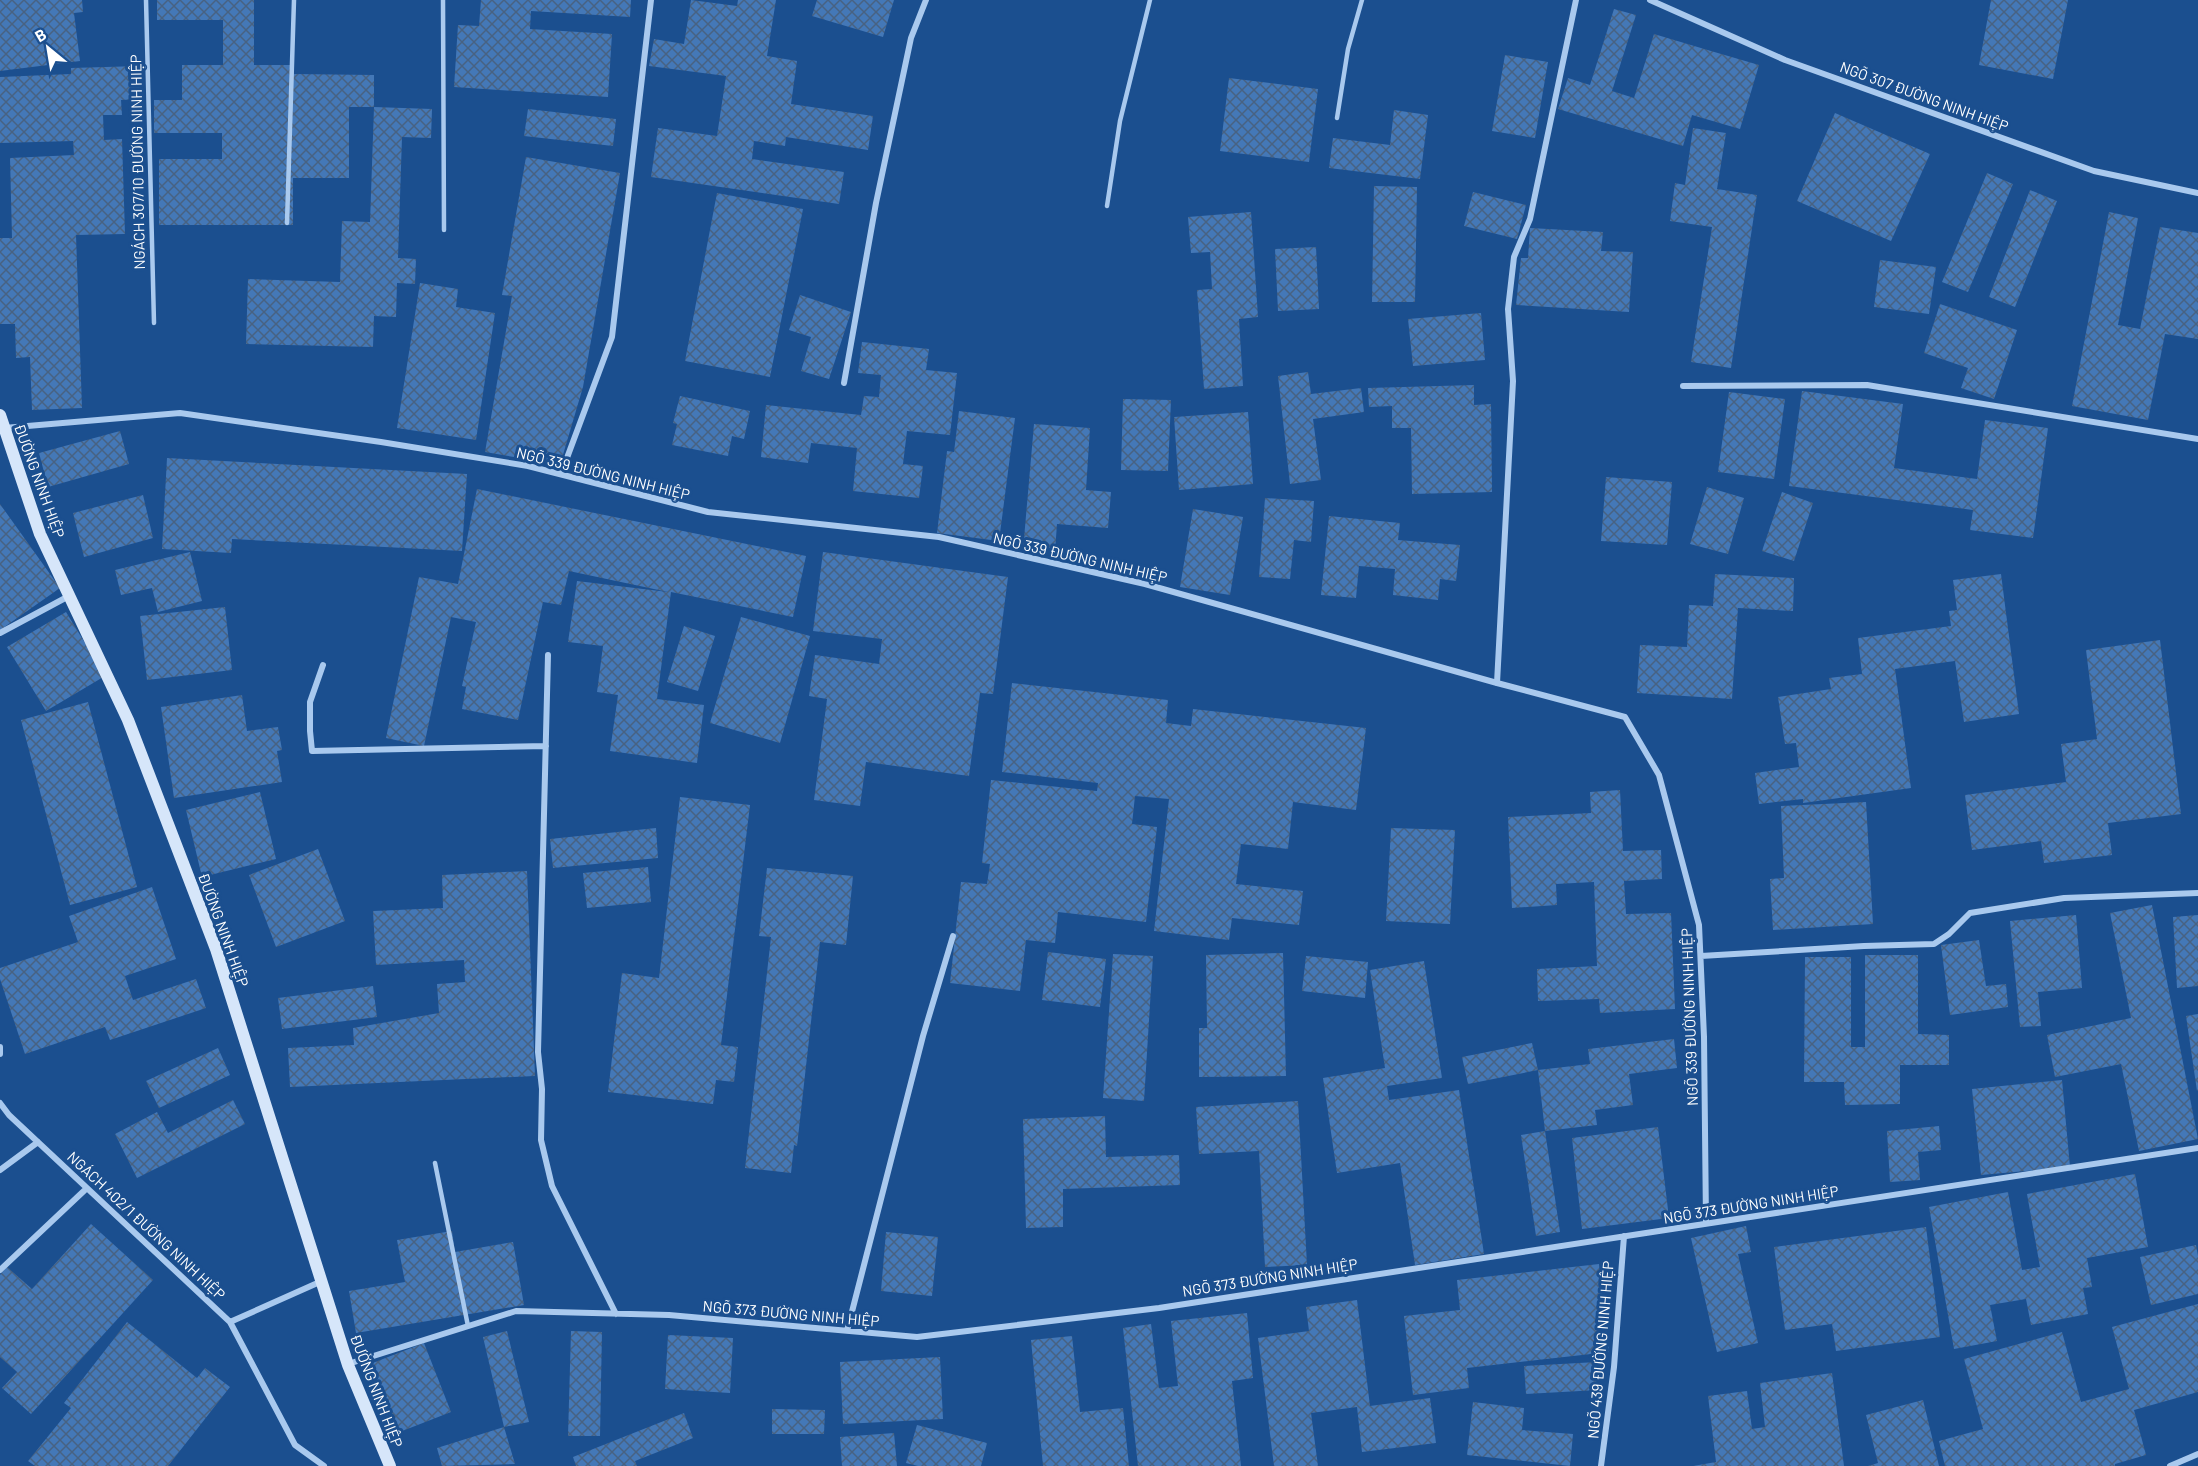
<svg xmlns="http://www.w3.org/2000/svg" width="2198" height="1466" font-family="Barlow,sans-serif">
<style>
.building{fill:url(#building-cross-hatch)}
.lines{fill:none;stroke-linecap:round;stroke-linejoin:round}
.lane{stroke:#a9c9ee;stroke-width:4.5}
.street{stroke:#a9c9ee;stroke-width:6}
.secondary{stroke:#d6e6fa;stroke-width:12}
.labels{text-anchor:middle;stroke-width:6;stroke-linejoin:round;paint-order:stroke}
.street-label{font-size:15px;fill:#fff;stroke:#1b4f8f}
</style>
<defs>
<pattern id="building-cross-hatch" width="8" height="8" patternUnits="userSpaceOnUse" patternTransform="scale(1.5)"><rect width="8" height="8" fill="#4478b7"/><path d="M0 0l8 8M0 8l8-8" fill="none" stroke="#486282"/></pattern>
</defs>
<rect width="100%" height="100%" fill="#1b4f8f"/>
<!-- building -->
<path class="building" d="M0,0H82L83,12L74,13L80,61L0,71Z
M157,0H254V65H294V74L374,75V107H349V178H293V225H159V159H222V133H154V100H182V65H223V20H157Z
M481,0H631L630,17L531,11L530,29L612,34L608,97L454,87L458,25L479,26Z
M691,0L737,6L738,0H776L767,56L797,61L791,104L873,116L868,150L786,137L785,146L754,141L752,159L844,172L839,204L651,177L658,128L717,136L726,76L649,66L654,39L684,44Z
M817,0H894L883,37L812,16Z
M1991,0H2068L2053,79L1979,65Z
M1614,9L1636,15L1612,91L1634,98L1654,34L1711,51L1759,65L1740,129L1692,115L1683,146L1558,109L1568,78L1590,85Z
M1505,55L1548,62L1535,138L1492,131Z
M140,66L141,99L121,100L122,115H103L104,140L122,139L125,234L76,235L82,408L32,410L30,357L16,358L15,324H0V238H12L10,158L74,155L73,141L0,143V77L71,74V68Z
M1229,78L1318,89L1309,162L1220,151Z
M374,107L432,109L431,138L402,137L398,258L416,259L415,284L397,283L396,317L374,316L373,347L246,344L248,279L340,282L342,221L370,222Z
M528,109L616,119L613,146L524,136Z
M1394,110L1428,115L1420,179L1329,168L1333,138L1390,145Z
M1835,113L1930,154L1891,241L1797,201Z
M1693,128L1726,133L1717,189L1757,195L1731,368L1691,362L1712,227L1670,221L1675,183L1685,185Z
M526,157L620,173L583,387L560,465L485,452L512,296L502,295Z
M1987,173L2013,184L1968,292L1942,282Z
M1374,186L1417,187L1415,302H1372Z
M2030,190L2057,201L2015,307L1989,297Z
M1473,192L1526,205L1517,239L1464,226Z
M717,193L803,209L770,377L685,361Z
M1251,212L1258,317L1239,319L1243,386L1204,389L1197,290L1212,289L1210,252L1191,253L1188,217Z
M2109,212L2138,218L2118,325L2140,329L2160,227L2198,233V339L2165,334L2148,420L2072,406Z
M1530,228L1603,232L1601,251L1633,252L1629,312L1516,305L1521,258H1528Z
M1316,247L1319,309L1278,311L1275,249Z
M1880,260L1936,267L1929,314L1874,307Z
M420,283L458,289L456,307L495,313L476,440L397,428Z
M800,295L851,312L829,379L801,371L811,337L789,330Z
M1940,304L2017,330L1994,399L1961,388L1968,368L1924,353Z
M1481,313L1485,360L1413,366L1408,319Z
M862,342L929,349L926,370L957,373L950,435L907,431L903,464L923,466L919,498L853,491L857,448L811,443L808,463L761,457L766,405L861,415L864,396L879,397L881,375L858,373Z
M1308,372L1311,394L1361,388L1364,412L1313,419L1321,480L1290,484L1278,376Z
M1474,385V405L1491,404L1492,492L1412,494L1411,428H1392V406L1369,407L1368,388Z
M1802,391L1903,404L1894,468L1977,479L1985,420L2048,428L2033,538L1970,530L1973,510L1789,486Z
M1729,392L1785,399L1774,479L1718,472Z
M680,396L750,411L744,439L732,436L728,456L672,445L677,424L673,423Z
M1123,399L1171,400L1168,471L1121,470Z
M959,411L1015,418L999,541L937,533L947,451L954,452Z
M1248,412L1253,484L1179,490L1174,417Z
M1034,424L1090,428L1086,490L1111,492L1108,528L1057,524L1055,552L1023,550Z
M120,431L129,464L48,487L39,453Z
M167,458L467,474L462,551L232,539L231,553L162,549Z
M1606,477L1672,482L1667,545L1601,541Z
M1707,487L1744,498L1728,554L1690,544Z
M477,489L806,556L793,617L671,592L657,699L704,705L697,763L610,751L618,695L597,692L603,646L568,642L577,581L668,592L569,571L561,605L543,602L518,720L462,709L466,687L462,686L476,622L451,617L424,746L386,738L419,577L458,584Z
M1782,492L1813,503L1794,561L1762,551Z
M143,495L153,538L84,557L73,513Z
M1265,498L1314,501L1311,542L1294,540L1290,579L1259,577Z
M0,504L60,588L0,630Z
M1193,509L1243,517L1230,595L1180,587Z
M1329,516L1400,523L1398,540L1460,545L1456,581L1440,579L1438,600L1393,595L1395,569L1359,566L1356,598L1321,595Z
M190,552L202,601L158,612L152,588L121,595L115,570Z
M823,552L1008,577L993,694L980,693L969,776L866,762L860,806L814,800L827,699L809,696L815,655L879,664L882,639L813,631Z
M1715,574L1794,578L1793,611L1738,608L1732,699L1637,693L1640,645L1687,647L1689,605L1713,606Z
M2001,574L2019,714L1964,722L1955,661L1895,669L1911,788L1803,803V799L1759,804L1755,773L1799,767L1796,743L1785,744L1778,697L1831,689L1829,678L1862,674L1858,638L1951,626L1949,611L1957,610L1953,580Z
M225,607L232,670L147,680L140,616Z
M66,612L105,676L46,711L7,647Z
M741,617L810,636L780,743L710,723Z
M684,626L715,636L698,691L667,682Z
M2160,640L2181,814L2108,823L2112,855L2044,863L2041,841L1972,850L1965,795L2066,782L2061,744L2097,739L2086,650Z
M1012,683L1168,700L1166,723L1191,726L1193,709L1366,728L1356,810L1293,802L1288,849L1241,844L1236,884L1303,891L1299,925L1232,918L1229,940L1154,931L1169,799L1135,796L1132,824L1157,827L1146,922L1058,912L1055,943L1026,940L1020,991L950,983L961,882L987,884L990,864L982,863L991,780L1097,791L1098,783L1002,772Z
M242,695L247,731L278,727L282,750L277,751L282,782L174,798L161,707Z
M88,702L137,887L70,905L21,720Z
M1620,790L1623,851L1661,850L1662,879L1624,881L1626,914L1671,913L1675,1009L1600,1013L1599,999L1538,1001L1537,969L1597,966L1594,882L1556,884L1557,905L1512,908L1508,817L1591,813L1590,792Z
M260,792L276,859L202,877L186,810Z
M680,797L750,805L721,1045L738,1047L734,1082L716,1080L713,1104L608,1092L622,973L659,978Z
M1866,802L1873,924L1773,930L1770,879L1784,878L1781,806Z
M656,828L658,858L553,868L550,839Z
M1391,828L1455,830L1450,924L1386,921Z
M318,849L345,921L276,947L249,875Z
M648,867L651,902L587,908L583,873Z
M767,868L853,876L846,945L820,942L797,1146L794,1145L791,1173L745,1168L771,937L759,936Z
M527,871L535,1076L290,1087L288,1048L354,1045L353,1028L439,1013L437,984L465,982L464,960L376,965L373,911L443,908L442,875Z
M152,887L176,959L125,976L133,1000L196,979L206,1008L110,1040L105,1027L25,1054L0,979V968L78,942L69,916Z
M2152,905L2198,1139L2139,1151L2121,1064L2055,1077L2047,1035L2131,1018L2110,913Z
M2076,915L2082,988L2038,992L2041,1026L2020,1027L2010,921Z
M2198,915V986L2177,988L2173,917Z
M1979,940L1986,986L2006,984L2008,1007L1950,1015L1941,945Z
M1048,952L1106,959L1100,1007L1042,1000Z
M1283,953L1286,1076L1199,1077V1028H1207L1206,955Z
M1113,954L1153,956L1144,1101L1103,1098Z
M1865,955H1918V1034L1949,1035V1065H1900V1104L1845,1105L1844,1082H1804L1805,957H1851V1047H1865Z
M1306,956L1368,962L1365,998L1302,991Z
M1424,961L1442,1078L1387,1086L1389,1100L1459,1090L1484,1254L1415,1265L1400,1163L1337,1173L1323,1078L1385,1068L1370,970Z
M373,986L377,1017L282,1029L278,998Z
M2198,1014V1090L2197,1091L2186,1016Z
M1674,1039L1677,1068L1629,1074L1633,1105L1595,1110L1597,1125L1545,1131L1538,1070L1590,1064L1588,1049Z
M1532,1043L1538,1070L1468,1084L1462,1057Z
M218,1048L230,1075L159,1108L146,1081Z
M2062,1080L2070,1167L1981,1175L1972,1089Z
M233,1100L245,1124L137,1178L115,1134L157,1112L168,1133Z
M1298,1101L1307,1265L1265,1267L1259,1151L1199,1154L1196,1107Z
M1105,1116L1106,1157L1179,1155L1180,1185L1063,1189V1227L1026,1228L1023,1119Z
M1939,1126L1941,1150L1918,1152L1920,1180L1890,1182L1887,1131Z
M1658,1127L1669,1218L1582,1229L1572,1138Z
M1545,1131L1560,1232L1536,1236L1521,1135Z
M2135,1174L2148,1247L2087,1258L2092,1287L2083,1288L2088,1314L2031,1325L2026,1299L1990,1305L1997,1341L1954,1349L1929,1207L2008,1192L2022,1270L2040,1267L2027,1194Z
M91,1224L153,1280L31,1414L2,1388L17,1372L0,1357V1275L7,1267L32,1289Z
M1746,1226L1751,1252L1738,1254L1758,1343L1717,1352L1691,1238Z
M1926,1227L1940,1337L1836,1351L1832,1324L1785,1330L1774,1247Z
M452,1231L455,1252L513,1242L524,1305L356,1333L349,1291L405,1282L397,1240Z
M886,1232L938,1237L932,1296L881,1291Z
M2196,1245L2198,1256V1294L2151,1305L2140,1257Z
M1599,1264L1609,1352L1467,1368L1469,1388L1413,1395L1404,1316L1460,1310L1457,1280Z
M1357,1300L1370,1406L1430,1398L1436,1443L1362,1452L1357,1407L1311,1413L1318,1466H1274L1258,1338L1309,1331L1306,1307Z
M2198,1304V1392L2134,1410L2146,1455L2115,1464V1466H1945L1939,1441L1983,1429L1964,1359L2062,1332L2081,1402L2129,1389L2112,1327Z
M1247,1313L1253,1378L1232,1381L1241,1466H1138L1123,1328L1151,1324L1159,1388L1178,1386L1171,1321Z
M127,1322L197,1378L205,1368L230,1387L168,1466H35L28,1461L71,1408L64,1403Z
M507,1331L529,1422L504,1427L483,1337Z
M571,1331L602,1332L600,1436H568Z
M668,1335L733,1338L730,1393L665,1389Z
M1072,1336L1080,1412L1123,1408L1129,1466H1043L1031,1340Z
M424,1343L451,1412L392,1435L365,1366Z
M940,1357L943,1419L843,1424L840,1362Z
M1597,1362L1598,1390L1526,1394L1524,1366Z
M1832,1373L1844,1466H1693L1716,1462L1708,1396L1747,1391L1752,1429L1765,1427L1760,1383Z
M1923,1400L1939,1466H1868L1878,1463L1866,1415Z
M1473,1402L1524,1408L1522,1430L1573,1434L1570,1466L1467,1455Z
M772,1409L825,1410L824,1434H772Z
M684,1413L693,1438L635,1461L637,1466H576L573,1457Z
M917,1425L987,1443L981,1466H918L906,1463Z
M504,1427L515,1464L442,1466L437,1448Z
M894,1433L897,1466H842L840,1437Z"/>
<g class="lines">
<!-- lane -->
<path class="lane" d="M146,0L154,323
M443,0L444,230
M1337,118L1348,49L1362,0
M1107,206L1120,121L1150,0
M287,223L294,0
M435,1163L468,1326"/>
<!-- street -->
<path class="street" d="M1650,0L1785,60L2094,171L2198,193
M844,383L876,203L911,38L926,0
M1683,386L1867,385L2198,439
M4,428L180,413L381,442L528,466L708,512L939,537L1145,584L1497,683L1625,717L1659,775L1699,925L1704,1037L1706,1223
M561,474L612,337L651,0
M0,633L69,596
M548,655L538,1052L542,1089L541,1140L552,1186L616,1314
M323,665L310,702V731L312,751L546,746
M1497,683L1513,381L1508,309L1514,257L1530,219L1576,0
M1701,956L1864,946L1934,944L1949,934L1970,913L2064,898L2198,893
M0,1047V1054
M0,1103L9,1115L230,1322L322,1281
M0,1170L38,1142
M0,1270L87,1188
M230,1322L295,1445L324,1466
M847,1331L923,1036L953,936
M348,1364L516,1311L669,1315L917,1337L1159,1308L2198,1148
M1601,1466L1614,1367L1624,1236
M2170,1466L2198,1454"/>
<!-- secondary -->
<path class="secondary" d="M0,415L40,534L128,720L216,949L348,1365L390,1466"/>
</g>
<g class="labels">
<!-- street labels -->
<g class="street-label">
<text transform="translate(1924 97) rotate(20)" y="5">NGÕ 307 ĐƯỜNG NINH HIỆP</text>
<text transform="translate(138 162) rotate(-91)" y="5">NGÁCH 307/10 ĐƯỜNG NINH HIỆP</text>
<text transform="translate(603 474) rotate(14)" y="5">NGÕ 339 ĐƯỜNG NINH HIỆP</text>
<text transform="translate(39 481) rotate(70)" y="5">ĐƯỜNG NINH HIỆP</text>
<text transform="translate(1080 558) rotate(13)" y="5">NGÕ 339 ĐƯỜNG NINH HIỆP</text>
<text transform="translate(223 930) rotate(70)" y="5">ĐƯỜNG NINH HIỆP</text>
<text transform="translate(1690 1017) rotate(-92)" y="5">NGÕ 339 ĐƯỜNG NINH HIỆP</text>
<text transform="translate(1751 1205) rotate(-9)" y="5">NGÕ 373 ĐƯỜNG NINH HIỆP</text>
<text transform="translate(146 1226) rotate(43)" y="5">NGÁCH 402/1 ĐƯỜNG NINH HIỆP</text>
<text transform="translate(1270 1278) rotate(-9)" y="5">NGÕ 373 ĐƯỜNG NINH HIỆP</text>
<text transform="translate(791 1314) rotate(5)" y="5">NGÕ 373 ĐƯỜNG NINH HIỆP</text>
<text transform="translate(1601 1350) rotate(-85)" y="5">NGÕ 439 ĐƯỜNG NINH HIỆP</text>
<text transform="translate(376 1391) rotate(69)" y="5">ĐƯỜNG NINH HIỆP</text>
</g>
</g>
<!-- north arrow -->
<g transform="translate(48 48) rotate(330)" stroke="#1b4f8f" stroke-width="4.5" paint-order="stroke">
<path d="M0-4.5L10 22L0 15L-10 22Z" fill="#ffffff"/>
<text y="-9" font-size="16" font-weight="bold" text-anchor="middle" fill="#ffffff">B</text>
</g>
</svg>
